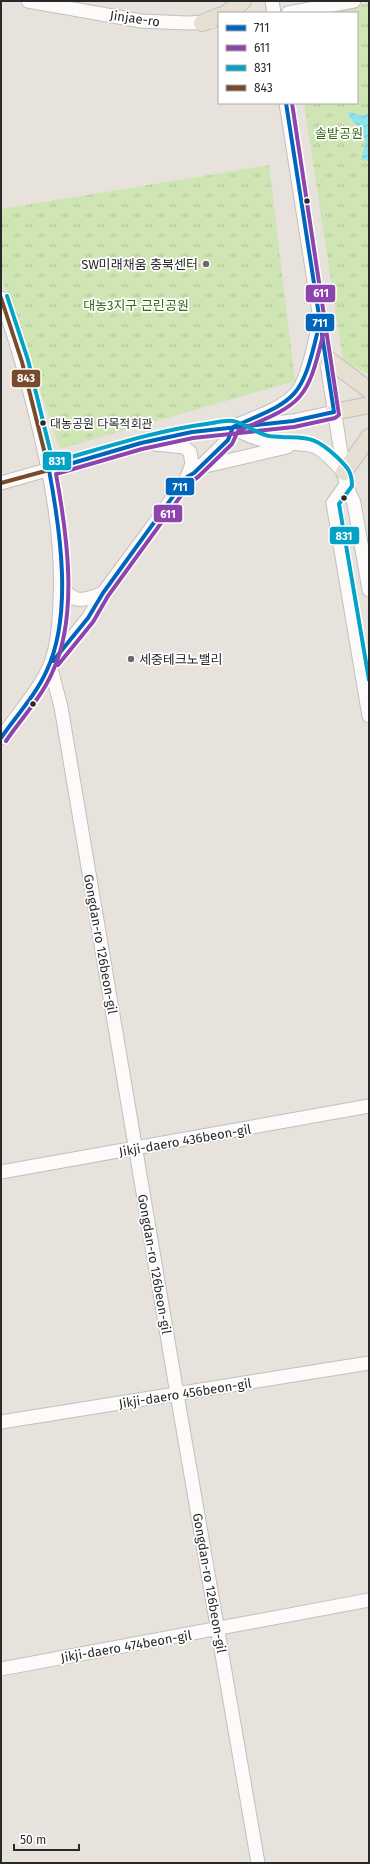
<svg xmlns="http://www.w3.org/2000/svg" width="370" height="1864" font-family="'Fira Sans','Noto Sans KR',sans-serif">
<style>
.park{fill:url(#park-tufts)}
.water{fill:url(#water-waves)}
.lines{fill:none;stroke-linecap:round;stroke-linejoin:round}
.minor-casing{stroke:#c1bfbf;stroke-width:15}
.major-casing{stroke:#c0bebc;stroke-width:18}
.minor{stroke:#fcfbfa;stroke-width:13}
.major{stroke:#e7dfd1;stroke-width:16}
.bus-1-casing{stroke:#fff;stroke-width:7}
.bus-2-casing{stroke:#fff;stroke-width:7}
.bus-3-casing{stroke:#fff;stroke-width:7}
.bus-4-casing{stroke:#fff;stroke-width:7}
.bus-1{stroke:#0065bd;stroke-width:4}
.bus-2{stroke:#8e44ad;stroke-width:4}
.bus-3{stroke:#02a3c6;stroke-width:4}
.bus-4{stroke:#7a4b2a;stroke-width:4}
.bus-dot{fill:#292929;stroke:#fff;stroke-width:1.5}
.poi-dot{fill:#6c6a68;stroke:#fff;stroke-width:1.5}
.labels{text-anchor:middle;stroke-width:3.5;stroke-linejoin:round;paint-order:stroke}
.bus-label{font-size:12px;fill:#292929;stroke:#fff;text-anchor:start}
.street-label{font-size:13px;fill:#292929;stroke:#fff}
.park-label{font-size:13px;fill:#326a14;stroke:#fff}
.poi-label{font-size:13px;fill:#292929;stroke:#fff;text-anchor:end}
.line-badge{stroke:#fff;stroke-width:1.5}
.badge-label{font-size:11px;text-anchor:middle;font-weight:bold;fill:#fff}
</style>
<defs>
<pattern id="park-tufts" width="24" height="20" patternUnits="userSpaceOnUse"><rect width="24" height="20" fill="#cfe5b3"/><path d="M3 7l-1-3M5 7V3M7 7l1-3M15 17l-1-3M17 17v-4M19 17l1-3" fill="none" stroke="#b2c49a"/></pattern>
<pattern id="water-waves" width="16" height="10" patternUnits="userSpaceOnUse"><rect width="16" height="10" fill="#8ce4ef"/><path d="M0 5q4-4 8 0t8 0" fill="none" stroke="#79c4cd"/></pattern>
</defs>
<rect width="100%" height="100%" fill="#e8e2dd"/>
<!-- park -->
<path class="park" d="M369,3V375L343,360L304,103H357V13H320Z
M269,165L295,381L60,449L1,276V209Z"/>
<!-- water -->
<path class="water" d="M350,112L363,116L369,112V161L361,159C364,149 370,138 359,131L361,128L352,121L348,114Z"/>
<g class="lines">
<!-- minor casing -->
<g class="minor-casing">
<path id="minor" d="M28,1L141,21L187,23L211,22
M272,1L274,13
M288,13L354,1
M286,103L346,485L354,503L369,590
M1,298C16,338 27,379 37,420C52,480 63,540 60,602C59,623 58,645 50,665C41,688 16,716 1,738
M233,427C249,438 266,442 285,443C296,444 306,443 316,447C327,452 335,464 344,472
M201,467L287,447
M187,477L194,473L228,440L233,427C254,417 282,410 297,392C307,380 315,343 318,327
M1,483L141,443L192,432L293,421L334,412
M346,485L333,503L369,716
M61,582C70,604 83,602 103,593
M54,660L88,618L103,593L152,527L187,477L192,464L190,452L184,447L155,444
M50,665L61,707L177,1394L258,1863
M1,1172L369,1106
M1,1422L369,1363
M1,1669L369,1600"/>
</g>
<!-- major casing -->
<g class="major-casing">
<path id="major" d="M226,13L239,5L243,1
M202,23L219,16
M325,357L369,390
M334,412L369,405
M344,472L369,437"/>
</g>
<!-- minor -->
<use href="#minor" class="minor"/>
<!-- major -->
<use href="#major" class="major"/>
<!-- bus-1 casing -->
<g class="bus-1-casing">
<path id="bus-1" d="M53,661L88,618L103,593L187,477L194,473L228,440L233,427C294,400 301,402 317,334
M1,738C16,716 36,695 47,670C73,614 60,529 49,470L141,443L192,432L293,421L334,412L286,103"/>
</g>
<!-- bus-2 casing -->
<g class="bus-2-casing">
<path id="bus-2" d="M58,665L93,622L108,596L191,482L198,477L232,444L238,431C300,404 307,404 323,335
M6,741C21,719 41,698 52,673C79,616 67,534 56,474L142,449L193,438L294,427L335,418L339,415L292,103"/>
</g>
<!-- bus-3 casing -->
<g class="bus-3-casing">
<path id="bus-3" d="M7,296L28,360L53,462C104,448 154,431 206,424C214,423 225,420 233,421C242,422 257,434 269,436C304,440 310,431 338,458C348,468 352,472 352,486L339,504L369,680"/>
</g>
<!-- bus-4 casing -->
<g class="bus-4-casing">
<path id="bus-4" d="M1,298L22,362L49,470L1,483"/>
</g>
<!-- bus-1 -->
<use href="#bus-1" class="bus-1"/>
<!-- bus-2 -->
<use href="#bus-2" class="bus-2"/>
<!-- bus-3 -->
<use href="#bus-3" class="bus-3"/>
<!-- bus-4 -->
<use href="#bus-4" class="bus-4"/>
</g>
<!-- markers -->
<g class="bus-dot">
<circle cx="307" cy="201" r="3.5"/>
<circle cx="43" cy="423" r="3.5"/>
<circle cx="344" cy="498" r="3.5"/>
<circle cx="33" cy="704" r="3.5"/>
</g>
<g class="poi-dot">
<circle cx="206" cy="264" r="4"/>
<circle cx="131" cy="659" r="4"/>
</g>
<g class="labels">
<!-- bus labels -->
<g class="bus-label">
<text x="50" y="428">대농공원 다목적회관</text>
</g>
<!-- street labels -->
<g class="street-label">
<text transform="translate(135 18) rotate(8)" y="5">Jinjae-ro</text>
<text transform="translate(101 944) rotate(80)" y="5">Gongdan-ro 126beon-gil</text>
<text transform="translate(185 1140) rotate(-10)" y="5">Jikji-daero 436beon-gil</text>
<text transform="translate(155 1264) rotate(80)" y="5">Gongdan-ro 126beon-gil</text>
<text transform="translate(185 1393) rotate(-9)" y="5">Jikji-daero 456beon-gil</text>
<text transform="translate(210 1583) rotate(80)" y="5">Gongdan-ro 126beon-gil</text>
<text transform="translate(126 1646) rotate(-10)" y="5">Jikji-daero 474beon-gil</text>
</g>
<!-- park labels -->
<g class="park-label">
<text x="339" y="138">솔밭공원</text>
<text x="136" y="310">대농3지구 근린공원</text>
</g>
<!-- poi labels -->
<g class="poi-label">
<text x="198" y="269">SW미래채움 충북센터</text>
<text x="139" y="664" text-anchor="start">세중테크노밸리</text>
</g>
</g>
<g class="line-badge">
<rect x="305" y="284" width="31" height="19" rx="4" fill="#8e44ad"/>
<rect x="305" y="313" width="30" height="19" rx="4" fill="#0065bd"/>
<rect x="11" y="369" width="30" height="19" rx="4" fill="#7a4b2a"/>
<rect x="42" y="451" width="30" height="20" rx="4" fill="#02a3c6"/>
<rect x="165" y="477" width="30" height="19" rx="4" fill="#0065bd"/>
<rect x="153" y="504" width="30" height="19" rx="4" fill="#8e44ad"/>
<rect x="329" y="526" width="31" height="19" rx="4" fill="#02a3c6"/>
</g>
<g class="badge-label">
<text x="321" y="297">611</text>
<text x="320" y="327">711</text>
<text x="26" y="382">843</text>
<text x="57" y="465">831</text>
<text x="180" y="491">711</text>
<text x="168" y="518">611</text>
<text x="344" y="540">831</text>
</g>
<!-- border -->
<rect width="370" height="1864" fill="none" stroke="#292929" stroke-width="4"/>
<!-- legend -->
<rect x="218" y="12" width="140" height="92" fill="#ffffff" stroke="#a9a9a9"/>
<rect x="226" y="25" width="20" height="6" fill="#0065bd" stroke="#a9a9a9"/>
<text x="254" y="32" font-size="12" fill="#292929">711</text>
<rect x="226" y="45" width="20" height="6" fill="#8e44ad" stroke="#a9a9a9"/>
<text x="254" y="52" font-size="12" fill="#292929">611</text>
<rect x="226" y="65" width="20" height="6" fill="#02a3c6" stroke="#a9a9a9"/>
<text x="254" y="72" font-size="12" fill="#292929">831</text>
<rect x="226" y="85" width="20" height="6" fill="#7a4b2a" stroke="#a9a9a9"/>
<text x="254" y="92" font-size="12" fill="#292929">843</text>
<!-- scale -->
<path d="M14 1844v6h65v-6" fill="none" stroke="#292929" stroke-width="2"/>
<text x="20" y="1844" font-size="12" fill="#292929" stroke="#ffffff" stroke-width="3" paint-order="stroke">50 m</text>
</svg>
